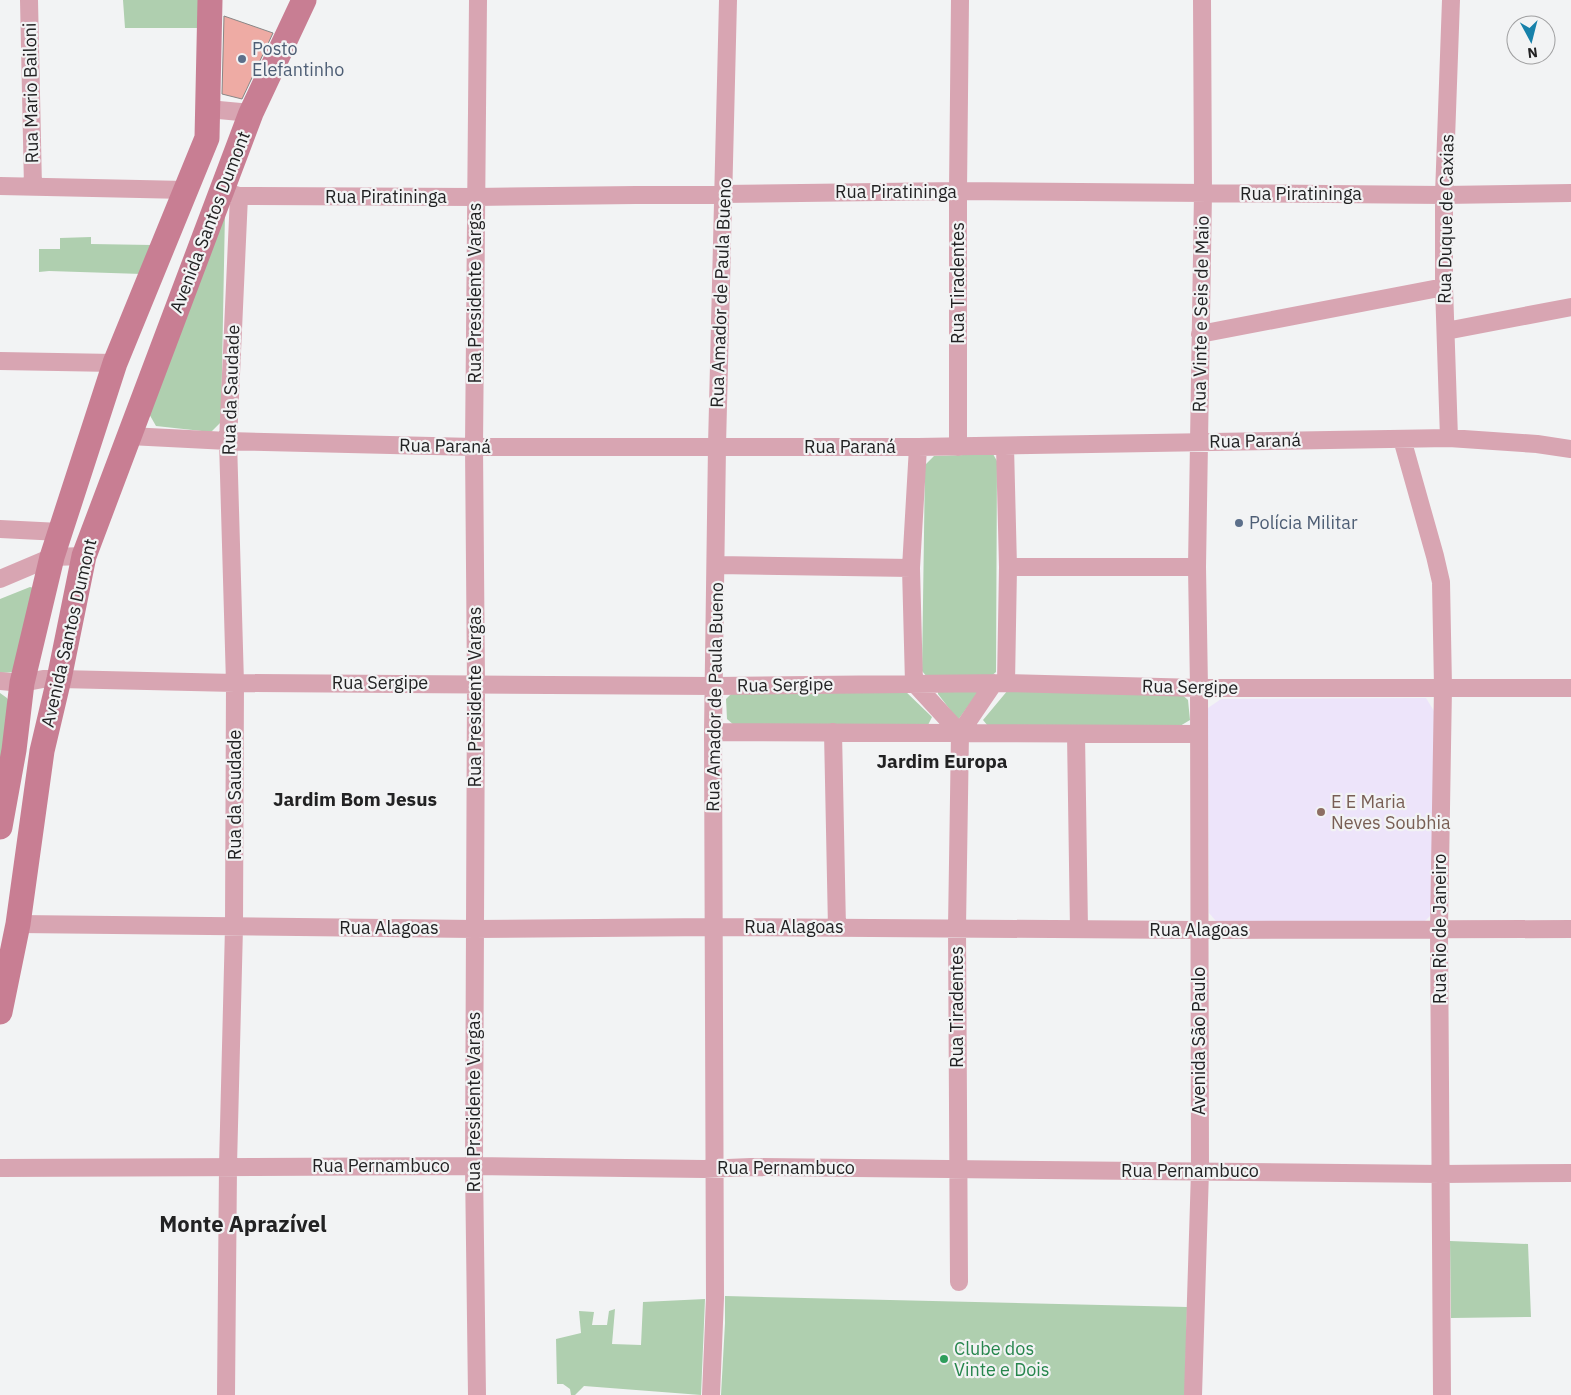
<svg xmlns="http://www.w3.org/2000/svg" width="1571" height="1395" font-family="'IBM Plex Sans',sans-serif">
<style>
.education{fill:#ede4fa}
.green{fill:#afcfaf}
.building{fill:#eeaba4;stroke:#888686}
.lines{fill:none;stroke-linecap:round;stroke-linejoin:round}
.street{stroke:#d8a5b2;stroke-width:18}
.secondary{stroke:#c87e93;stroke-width:25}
.service-dot{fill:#5c6f8a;stroke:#f2f3f4;stroke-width:2}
.education-dot{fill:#8d6e63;stroke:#f2f3f4;stroke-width:2}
.leisure-dot{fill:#2e9e5b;stroke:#f2f3f4;stroke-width:2}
.labels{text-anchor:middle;stroke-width:4.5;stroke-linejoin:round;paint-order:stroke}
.service-label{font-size:18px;fill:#4e5e75;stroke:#f2f3f4;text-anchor:start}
.street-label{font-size:18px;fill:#222223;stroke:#f2f3f4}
.education-label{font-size:18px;fill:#785e54;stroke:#f2f3f4;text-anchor:start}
.leisure-label{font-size:18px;fill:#27864d;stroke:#f2f3f4;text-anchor:start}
.neighbourhood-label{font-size:19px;font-weight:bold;fill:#222223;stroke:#f2f3f4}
.district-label{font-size:22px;font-weight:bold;fill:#222223;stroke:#f2f3f4}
</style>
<rect width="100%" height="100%" fill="#f2f3f4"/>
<!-- education -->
<path class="education" d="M1426,698L1434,711L1433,913L1423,923L1216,921L1209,913L1208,708L1221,699Z"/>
<!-- green -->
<path class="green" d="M123,0H200V28H125Z
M225,212L221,422L211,432L156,426L148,412Z
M91,237V244L152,245L142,274L49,271L39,272V249H60V238Z
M993,454L997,461L996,672L989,678H928L922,671L925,465L934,456Z
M30,587L34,588L16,672L0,673V599Z
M938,688L979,691L958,720L938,694Z
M903,689L932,717L928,725L735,726L727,719L726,699L733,692Z
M1008,690L1179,692L1188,700L1190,720L1180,726H988L983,720Z
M0,693L7,698L13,707L0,791Z
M1450,1241L1528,1244L1531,1317L1451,1318Z
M725,1296L1187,1307L1185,1395H721L725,1323Z
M705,1299L701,1395L584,1386L575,1395H571L570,1389L563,1384H557L556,1339L581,1333L579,1311L594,1312L592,1325H607L609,1311L615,1309L612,1344L641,1345L643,1302Z"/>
<!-- building -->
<path class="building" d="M224,16L273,33L242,99L222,94Z"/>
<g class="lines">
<!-- street -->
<path class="street" d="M29,0L33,187
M208,109L251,113
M0,186L186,190
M223,191L239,196L475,197L958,191L1444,195L1571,193
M1446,331L1571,307
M1200,334L1444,287
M0,361L115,363
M129,436L228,441L474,447H918L1449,438L1537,444L1571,449
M1449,438L1444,287V195L1451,0
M1402,439L1435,556L1441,582L1443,687L1439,929L1442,1395
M1005,446L1008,567L1006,683
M918,447L911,568L914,683L960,733
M958,447V191L960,0
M0,529L60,532
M717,565L911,568
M1008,567H1197
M0,579L52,557L84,556
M0,681L22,683L43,679H59L235,683L714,686L1006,683L1199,688H1571
M713,732L1199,734
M833,732L837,928
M1076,734L1079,929
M18,924L474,929L714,927L1198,930L1571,929
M0,1168L474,1166L704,1169L751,1167L1441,1174L1571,1173
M959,1282L957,928L960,733L994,683
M226,1395L228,1166L234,927L235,683L228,441L239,196
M477,1395L474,1166L476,684L474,447L478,0
M711,1395L715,1298L713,732L717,446L728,0
M1193,1395L1200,1171L1199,688L1197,567L1203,193L1202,0"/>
<!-- secondary -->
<path class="secondary" d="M0,827L14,750L22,683L52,557L115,363L207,138L210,0
M0,1012L18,924L42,751L59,679L84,556L251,113L304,0"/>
</g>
<!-- markers -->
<g class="service-dot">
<circle cx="242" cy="59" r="5"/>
<circle cx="1239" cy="523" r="5"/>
</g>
<circle class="education-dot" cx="1321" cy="812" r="5"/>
<circle class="leisure-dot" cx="944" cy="1359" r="5"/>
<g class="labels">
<!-- service labels -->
<g class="service-label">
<text x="252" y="55">Posto<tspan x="252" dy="21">Elefantinho</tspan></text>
<text x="1249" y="529">Polícia Militar</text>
</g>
<!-- street labels -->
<g class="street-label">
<text transform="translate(31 93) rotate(-91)" y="6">Rua Mario Bailoni</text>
<text x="896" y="198">Rua Piratininga</text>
<text x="1301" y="200">Rua Piratininga</text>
<text x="386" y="203">Rua Piratininga</text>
<text transform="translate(1446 219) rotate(-89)" y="6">Rua Duque de Caxias</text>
<text transform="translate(210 222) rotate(-69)" y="6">Avenida Santos Dumont</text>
<text transform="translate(958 283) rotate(-90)" y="6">Rua Tiradentes</text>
<text transform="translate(475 293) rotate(-90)" y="6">Rua Presidente Vargas</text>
<text transform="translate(721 293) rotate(-88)" y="6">Rua Amador de Paula Bueno</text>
<text transform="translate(1201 314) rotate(-89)" y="6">Rua Vinte e Seis de Maio</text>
<text transform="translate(231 390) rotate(-88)" y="6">Rua da Saudade</text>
<text transform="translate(1255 441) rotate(-1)" y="6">Rua Paraná</text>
<text transform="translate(445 446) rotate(1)" y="6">Rua Paraná</text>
<text x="850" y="453">Rua Paraná</text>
<text transform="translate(69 633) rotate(-77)" y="6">Avenida Santos Dumont</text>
<text x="380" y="689">Rua Sergipe</text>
<text transform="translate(785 685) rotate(-1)" y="6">Rua Sergipe</text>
<text transform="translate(1190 687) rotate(1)" y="6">Rua Sergipe</text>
<text transform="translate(475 697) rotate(-90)" y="6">Rua Presidente Vargas</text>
<text transform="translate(715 697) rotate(-89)" y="6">Rua Amador de Paula Bueno</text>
<text transform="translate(235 795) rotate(-90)" y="6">Rua da Saudade</text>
<text x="794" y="933">Rua Alagoas</text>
<text x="389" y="934">Rua Alagoas</text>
<text transform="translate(1440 929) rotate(-90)" y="6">Rua Rio de Janeiro</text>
<text x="1199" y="936">Rua Alagoas</text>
<text transform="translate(957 1007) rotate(-90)" y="6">Rua Tiradentes</text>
<text transform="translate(1199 1041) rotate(-90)" y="6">Avenida São Paulo</text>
<text transform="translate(474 1102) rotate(-90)" y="6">Rua Presidente Vargas</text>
<text x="381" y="1172">Rua Pernambuco</text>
<text x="786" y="1174">Rua Pernambuco</text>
<text x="1190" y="1177">Rua Pernambuco</text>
</g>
<!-- education labels -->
<g class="education-label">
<text x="1331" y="808">E E Maria<tspan x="1331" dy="21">Neves Soubhia</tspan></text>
</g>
<!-- leisure labels -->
<g class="leisure-label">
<text x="954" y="1355">Clube dos<tspan x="954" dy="21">Vinte e Dois</tspan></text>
</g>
<!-- neighbourhood labels -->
<g class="neighbourhood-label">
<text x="942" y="768">Jardim Europa</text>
<text x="355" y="806">Jardim Bom Jesus</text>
</g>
<!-- district labels -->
<g class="district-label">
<text x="243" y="1232">Monte Aprazível</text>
</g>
</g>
<!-- north arrow -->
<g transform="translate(1531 40) rotate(173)"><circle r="24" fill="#f2f3f4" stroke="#9f9fa0"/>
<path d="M0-4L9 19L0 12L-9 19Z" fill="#1781aa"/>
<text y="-8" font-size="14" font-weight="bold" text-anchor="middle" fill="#222223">N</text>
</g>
</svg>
